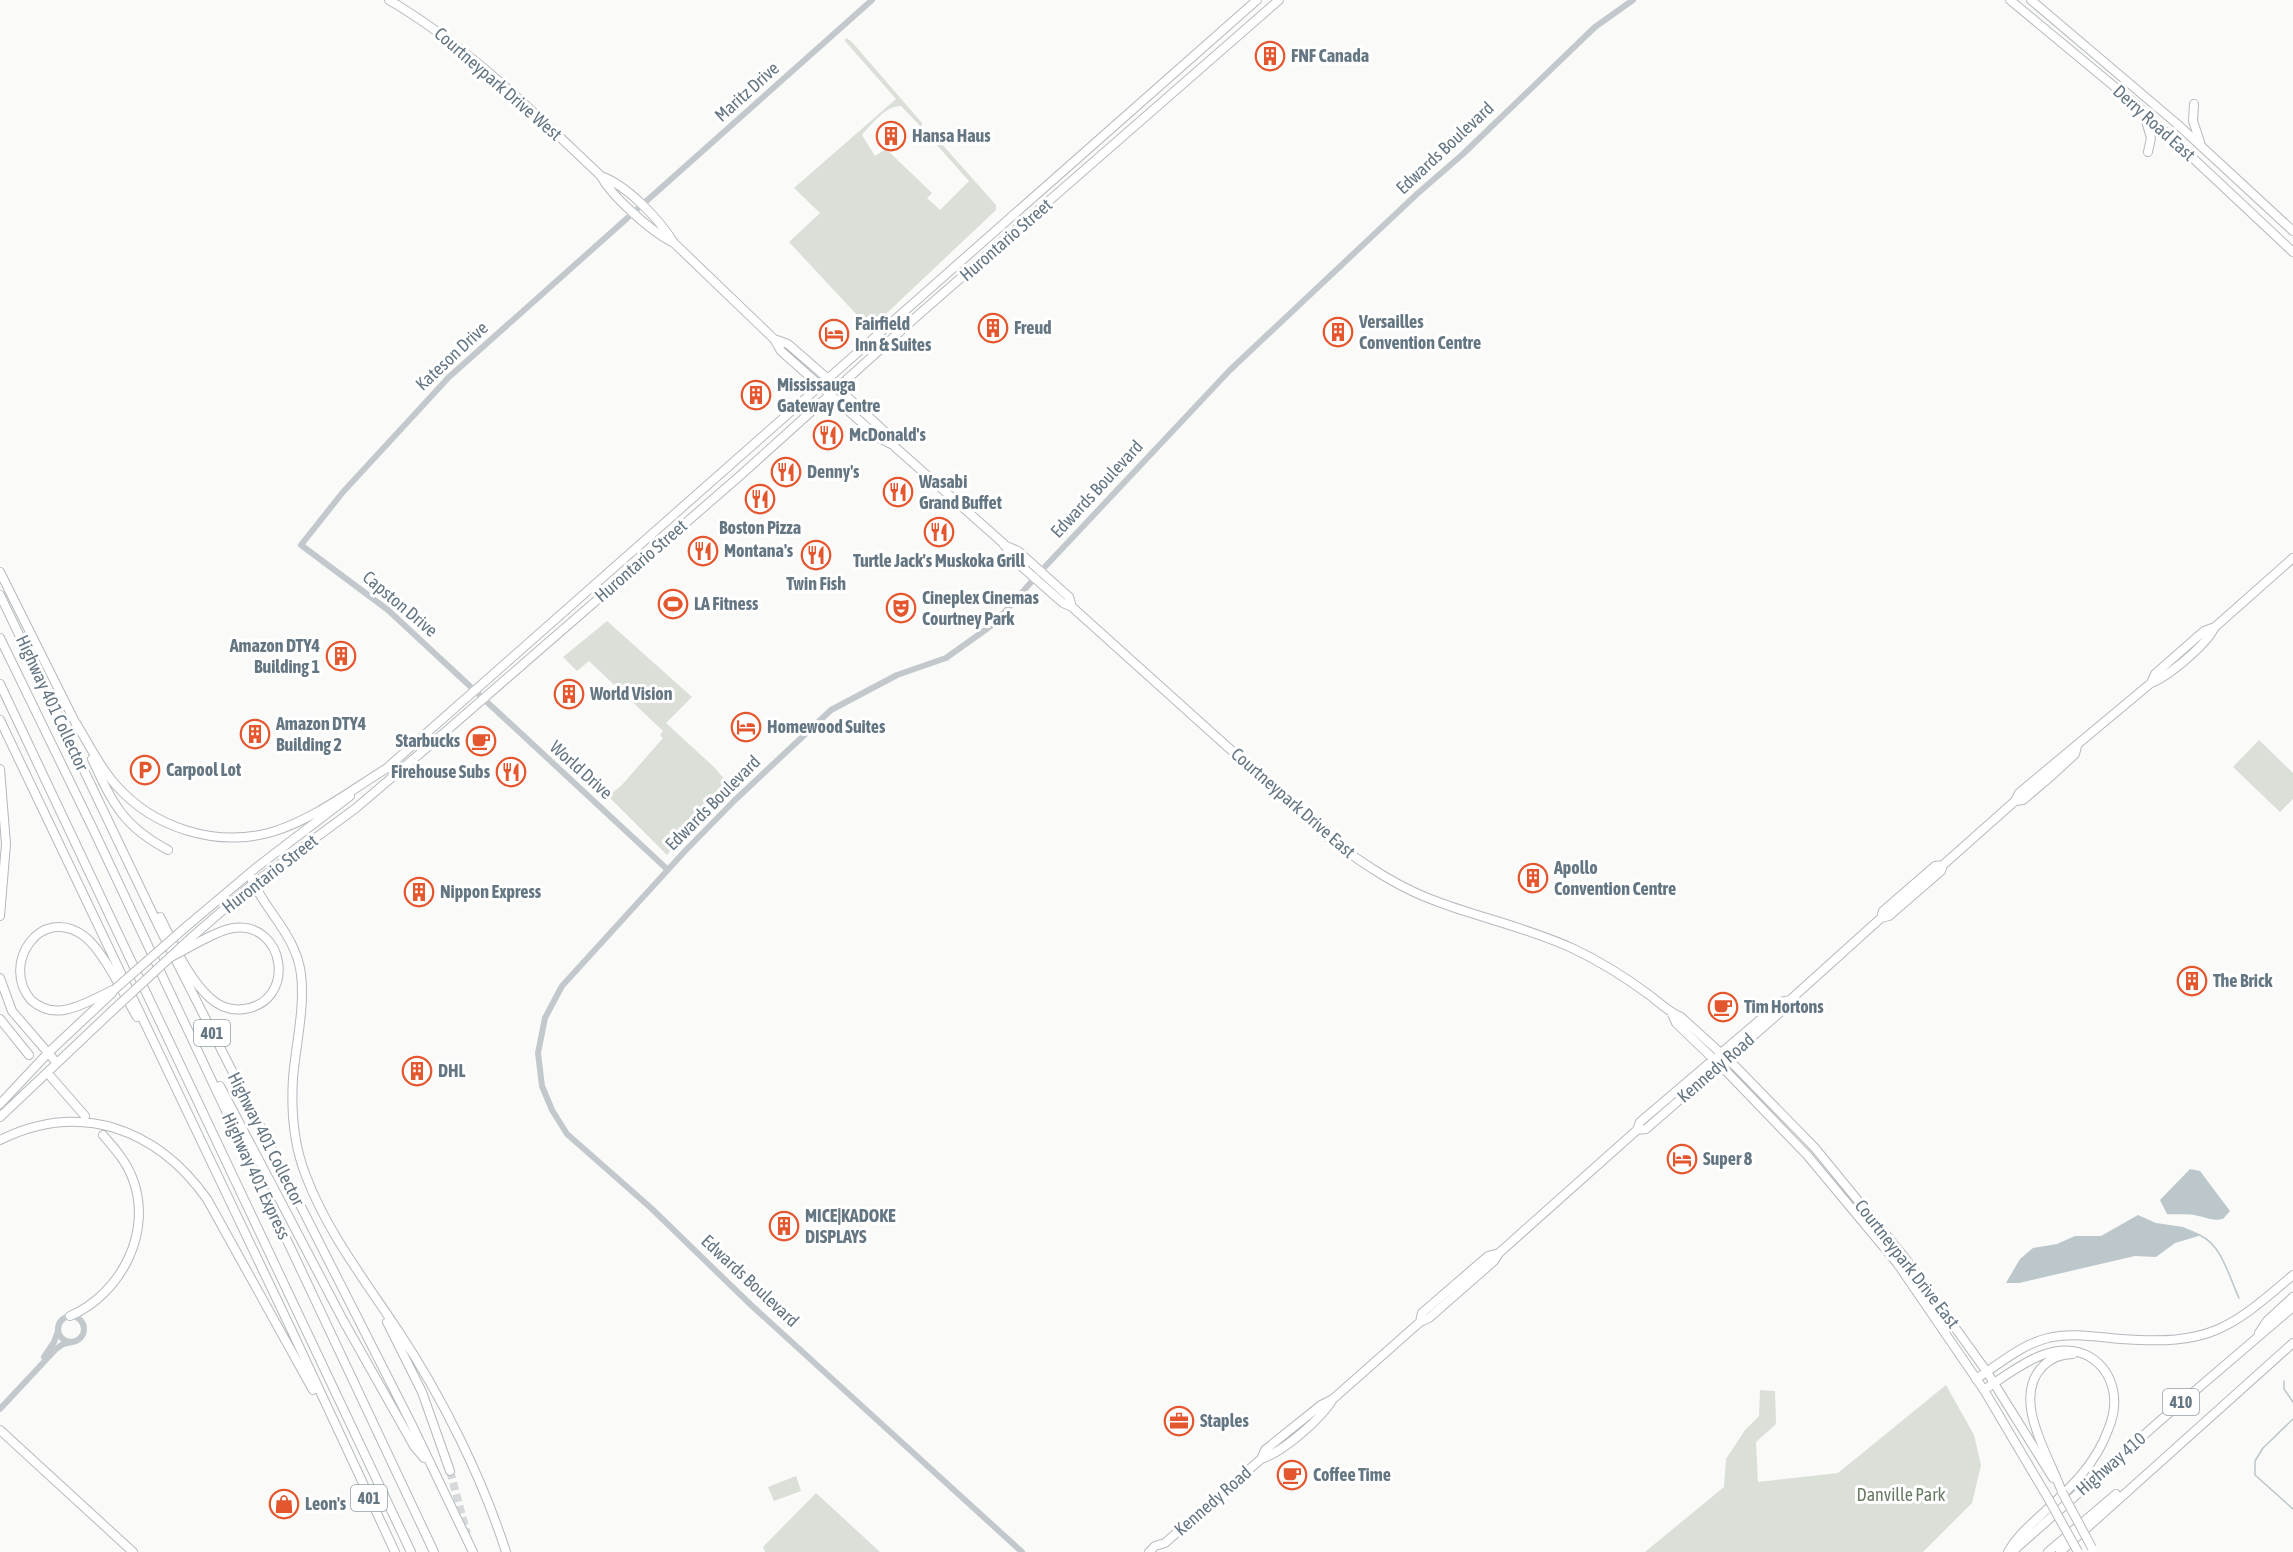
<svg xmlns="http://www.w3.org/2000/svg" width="2293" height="1552" font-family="'Asap Condensed',sans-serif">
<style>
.green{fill:#dadfd7}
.water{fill:#bbc7cb}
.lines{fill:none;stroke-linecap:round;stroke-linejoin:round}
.stream{stroke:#bbc7cb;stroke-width:1.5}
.highway-tunnel{stroke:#d5d9db;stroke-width:8;stroke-dasharray:8 4;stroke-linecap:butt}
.major-casing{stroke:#b5babe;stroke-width:10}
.highway-casing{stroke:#b4b9bd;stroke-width:10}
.minor{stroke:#c3c8cc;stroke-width:6}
.major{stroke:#fff;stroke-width:8}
.highway{stroke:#fff;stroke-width:8}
.major-bridge-casing{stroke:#b5babe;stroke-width:10;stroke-linecap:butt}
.highway-bridge-casing{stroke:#b4b9bd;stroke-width:10;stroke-linecap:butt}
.major-bridge{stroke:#fff;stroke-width:8}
.highway-bridge{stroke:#fff;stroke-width:8}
.labels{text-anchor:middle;stroke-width:6;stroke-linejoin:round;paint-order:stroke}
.shield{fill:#fff;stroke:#939fa8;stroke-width:1.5}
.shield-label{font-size:16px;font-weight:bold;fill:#657683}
.poi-label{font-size:18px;font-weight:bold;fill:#657683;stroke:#fff;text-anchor:start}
.street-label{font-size:18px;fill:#657683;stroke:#fff}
.park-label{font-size:18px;fill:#687a64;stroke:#fff}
</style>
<rect width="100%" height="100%" fill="#fafaf8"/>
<!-- green -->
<path class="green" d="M846,38L852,42L922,123V128L901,106C885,106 872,124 862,135L875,156L886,149L932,193L927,198L940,210L969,181L927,134L932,133L996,205V210L870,329L789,242L820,213L794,188L896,99L845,41Z
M607,621L692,697L666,723L715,768L730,786L667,855L608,796L621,786L663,738L660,735L663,731L589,661L577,671L563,657Z
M2259,740L2293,773V799L2280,812L2233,767Z
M1946,1385L1974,1435L1981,1465L1972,1503L1923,1552H1645L1724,1487L1726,1459L1745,1430L1759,1416L1760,1390L1775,1391L1776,1424L1756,1442L1758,1482L1838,1473Z
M796,1476L801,1491L774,1501L768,1487Z
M816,1493L880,1552H765L763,1547Z"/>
<!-- water -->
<path class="water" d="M2190,1169L2200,1171L2230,1211L2223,1219C2212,1221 2209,1218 2198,1216C2189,1213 2177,1215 2167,1214L2160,1200Z
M2138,1215L2156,1223L2183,1227L2202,1235L2175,1243L2156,1257L2135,1256L2019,1283H2006L2020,1259L2033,1248L2057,1244L2075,1236H2101Z"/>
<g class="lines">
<!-- stream -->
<path class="stream" d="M2201,1236C2221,1244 2230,1279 2239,1298
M2284,1381V1389L2293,1402
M2293,1419L2263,1448L2255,1461V1475L2293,1509"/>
<!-- highway-tunnel -->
<path class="highway-tunnel" d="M450,1471L467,1534"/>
<!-- major casing -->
<g class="major-casing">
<path id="major" d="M389,0C469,47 534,113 601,176C611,196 653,233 674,243
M2010,0L2133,102L2293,252
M2031,0L2176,123L2293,231
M2194,104L2193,121L2200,142
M2144,114L2151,138L2148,152
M601,176C628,186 659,219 674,243L774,339L781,351L879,438L893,445
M774,339L788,344L827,378L885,432L895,447L1004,544L1013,559L1063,603L1072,607L1331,840C1365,865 1400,889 1441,903C1485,919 1531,929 1574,949C1599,961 1625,977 1648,994C1659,1002 1668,1012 1681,1017L1736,1067L1815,1148L1905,1258L1987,1372L2053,1478
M1004,545L1018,551L1069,597L1072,607
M2151,683L2155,674L2204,631L2215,627L2293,558
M388,767L1257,0
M2015,801L2023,800L2049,778L2075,754L2077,746
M1881,918L1883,911L1935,866L1943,865
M187,926L257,867L350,796
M192,937L253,884L356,808L437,739L742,474L916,317L1279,0
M1672,1014L1676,1023L1726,1071L1807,1155L1897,1263L1984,1390L2048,1498
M0,1104L48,1053L112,993
M0,1117L111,1012
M1637,1130L1646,1129L1768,1023L1786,1007L1790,1000L1881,918L1889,916L1941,871L1943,865L2015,801L2019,793L2151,683C2169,676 2206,645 2215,627
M1420,1322L1422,1313L1488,1256L1499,1253
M0,1430L133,1552
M1261,1459L1265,1450L1321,1405L1333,1399L1420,1322L1429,1318L1494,1261L1499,1253L1637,1130L1640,1122L1781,1002L1790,1000
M1149,1552L1155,1546L1165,1543L1261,1459C1283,1452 1321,1419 1333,1399"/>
</g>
<!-- highway casing -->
<g class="highway-casing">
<path id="highway" d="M0,572L78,728
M0,595L161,931L411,1423L473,1552
M0,638L94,831L434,1552
M0,684L411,1552
M0,720L291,1329L395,1552
M76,723C88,743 99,766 115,784C153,828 216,848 272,832C315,819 354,788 392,765
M92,759C113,804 123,826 168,850
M0,769L6,844L0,916
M249,874C263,909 296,934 301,974C305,1008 296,1043 293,1078C291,1110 294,1146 306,1176C327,1232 366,1282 399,1332C442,1397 482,1477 506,1552
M160,917C174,944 187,977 210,998C220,1007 231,1011 244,1009C297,1002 286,921 233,928C220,930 207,938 195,944
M0,978L12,1011L56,1062
M115,989C99,996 82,1007 64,1010C52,1012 40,1008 31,1000C0,964 41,904 84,936C103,950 124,995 137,1017
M0,1019L29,1055
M51,1077L85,1116
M220,1086L343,1320L414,1446L424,1458
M0,1140C81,1100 157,1129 207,1199L313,1390
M70,1316C121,1294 154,1231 132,1177C126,1161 114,1148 103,1135
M387,1322L422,1392L450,1471
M2259,1333L2267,1321L2293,1297
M1976,1379C1998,1365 2022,1344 2048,1338C2071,1332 2097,1337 2121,1339C2209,1345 2228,1331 2293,1275
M1984,1390C2014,1370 2054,1336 2090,1357C2103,1365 2110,1376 2113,1390C2116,1403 2113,1418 2108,1430C2095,1466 2068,1490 2041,1515C2028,1527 2016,1537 2008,1552
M2062,1492C2050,1457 2010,1399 2043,1366C2051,1358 2062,1354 2073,1354
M2012,1552L2162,1419L2293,1307
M2048,1552L2116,1494
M2060,1552L2293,1343"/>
</g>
<!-- minor -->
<path class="minor" d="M668,870L388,610L301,545L343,492L449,377L872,0
M58 1329a13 13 0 1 1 26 0a13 13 0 1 1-26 0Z
M44,1357L54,1342L58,1331
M0,1409L56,1349L63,1344L72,1342
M1022,1552L751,1305L651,1208L567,1134L552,1110L542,1086L538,1053L545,1018L562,986L685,851L735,800L831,710L897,675L946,658L995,623L1041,571L1230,370L1417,194L1463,154L1595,27L1633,0"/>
<!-- major -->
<use href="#major" class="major"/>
<!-- highway -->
<use href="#highway" class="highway"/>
<!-- major-bridge casing -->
<g class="major-bridge-casing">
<path id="major-bridge" d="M115,989L187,926
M111,1012L192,937
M2062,1492L2092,1548
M2048,1498L2078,1552"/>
</g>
<!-- highway-bridge casing -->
<g class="highway-bridge-casing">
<path id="highway-bridge" d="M171,957L195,944"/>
</g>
<!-- major-bridge -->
<use href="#major-bridge" class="major-bridge"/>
<!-- highway-bridge -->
<use href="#highway-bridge" class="highway-bridge"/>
</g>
<!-- icons -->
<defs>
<g id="building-ring" transform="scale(1.5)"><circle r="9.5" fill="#fff" stroke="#e4572e" stroke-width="1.5"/><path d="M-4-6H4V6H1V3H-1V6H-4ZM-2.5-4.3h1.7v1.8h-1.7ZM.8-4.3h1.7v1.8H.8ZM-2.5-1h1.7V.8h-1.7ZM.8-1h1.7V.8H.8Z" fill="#e4572e"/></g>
<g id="hotel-ring" transform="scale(1.5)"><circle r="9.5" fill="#fff" stroke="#e4572e" stroke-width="1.5"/><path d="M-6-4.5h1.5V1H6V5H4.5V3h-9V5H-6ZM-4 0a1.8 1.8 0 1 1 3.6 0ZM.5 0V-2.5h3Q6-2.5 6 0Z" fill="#e4572e"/></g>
<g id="restaurant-ring" transform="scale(1.5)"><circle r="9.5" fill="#fff" stroke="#e4572e" stroke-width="1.5"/><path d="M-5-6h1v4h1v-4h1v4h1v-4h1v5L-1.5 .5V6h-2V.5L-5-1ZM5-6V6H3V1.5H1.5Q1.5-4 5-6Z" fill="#e4572e"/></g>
<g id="stadium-ring" transform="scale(1.5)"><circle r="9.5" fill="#fff" stroke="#e4572e" stroke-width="1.5"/><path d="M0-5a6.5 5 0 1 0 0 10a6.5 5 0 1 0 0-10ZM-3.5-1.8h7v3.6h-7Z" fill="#e4572e"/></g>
<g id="theatre-ring" transform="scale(1.5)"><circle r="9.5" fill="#fff" stroke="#e4572e" stroke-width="1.5"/><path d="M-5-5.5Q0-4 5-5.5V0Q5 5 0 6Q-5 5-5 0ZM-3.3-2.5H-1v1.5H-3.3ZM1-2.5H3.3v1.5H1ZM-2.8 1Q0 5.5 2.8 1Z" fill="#e4572e"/></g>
<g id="cafe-ring" transform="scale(1.5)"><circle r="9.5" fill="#fff" stroke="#e4572e" stroke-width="1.5"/><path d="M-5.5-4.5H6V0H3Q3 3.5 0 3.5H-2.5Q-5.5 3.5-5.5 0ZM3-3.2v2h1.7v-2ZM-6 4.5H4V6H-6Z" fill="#e4572e"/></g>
<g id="parking-ring" transform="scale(1.5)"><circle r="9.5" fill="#fff" stroke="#e4572e" stroke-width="1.5"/><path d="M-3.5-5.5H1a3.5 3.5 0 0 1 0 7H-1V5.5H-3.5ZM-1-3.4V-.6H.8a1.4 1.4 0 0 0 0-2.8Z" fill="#e4572e"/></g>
<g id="office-ring" transform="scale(1.5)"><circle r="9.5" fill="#fff" stroke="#e4572e" stroke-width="1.5"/><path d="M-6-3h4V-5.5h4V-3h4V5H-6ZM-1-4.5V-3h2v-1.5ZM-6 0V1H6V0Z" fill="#e4572e"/></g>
<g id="shop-ring" transform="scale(1.5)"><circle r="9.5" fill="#fff" stroke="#e4572e" stroke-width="1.5"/><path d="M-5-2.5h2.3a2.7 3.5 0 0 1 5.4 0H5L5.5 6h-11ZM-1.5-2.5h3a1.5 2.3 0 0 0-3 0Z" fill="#e4572e"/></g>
</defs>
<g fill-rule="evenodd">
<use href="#building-ring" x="1270" y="56"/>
<use href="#building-ring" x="891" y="136"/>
<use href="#building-ring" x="993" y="328"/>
<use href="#building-ring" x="1338" y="332"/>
<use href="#hotel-ring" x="834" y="334"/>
<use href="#building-ring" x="756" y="395"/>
<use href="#restaurant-ring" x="828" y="435"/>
<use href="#restaurant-ring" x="786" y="472"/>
<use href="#restaurant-ring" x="898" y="492"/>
<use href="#restaurant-ring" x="760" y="499"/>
<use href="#restaurant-ring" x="939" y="532"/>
<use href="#restaurant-ring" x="703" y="551"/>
<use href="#restaurant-ring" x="816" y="555"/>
<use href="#stadium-ring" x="673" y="604"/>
<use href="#theatre-ring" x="901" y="608"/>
<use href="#building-ring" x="341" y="656"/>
<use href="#building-ring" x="569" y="694"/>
<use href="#hotel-ring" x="746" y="727"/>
<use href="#building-ring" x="255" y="734"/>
<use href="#cafe-ring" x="481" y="741"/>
<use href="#parking-ring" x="145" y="770"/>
<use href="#restaurant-ring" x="511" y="772"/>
<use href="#building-ring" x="1533" y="878"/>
<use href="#building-ring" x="419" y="892"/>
<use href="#building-ring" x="2192" y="981"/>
<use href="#cafe-ring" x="1723" y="1007"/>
<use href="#building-ring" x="417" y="1071"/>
<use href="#hotel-ring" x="1682" y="1159"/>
<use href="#building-ring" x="784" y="1226"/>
<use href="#office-ring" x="1179" y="1421"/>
<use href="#cafe-ring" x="1292" y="1475"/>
<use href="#shop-ring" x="284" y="1504"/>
</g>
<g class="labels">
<!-- shield labels -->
<g class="shield">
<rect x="194" y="1020" width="36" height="26" rx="4.5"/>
<rect x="2163" y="1389" width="36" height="26" rx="4.5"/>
<rect x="351" y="1485" width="36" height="26" rx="4.5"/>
</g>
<g class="shield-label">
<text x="212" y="1039">401</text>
<text x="2181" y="1408">410</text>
<text x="369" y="1504">401</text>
</g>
<!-- poi labels -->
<g class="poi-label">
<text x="1291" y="62">FNF Canada</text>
<text x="912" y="142">Hansa Haus</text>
<text x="1359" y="328">Versailles<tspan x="1359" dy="21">Convention Centre</tspan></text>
<text x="855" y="330">Fairfield<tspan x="855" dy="21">Inn &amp; Suites</tspan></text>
<text x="1014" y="334">Freud</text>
<text x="777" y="391">Mississauga<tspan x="777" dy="21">Gateway Centre</tspan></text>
<text x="849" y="441">McDonald's</text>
<text x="807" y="478">Denny's</text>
<text x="919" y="488">Wasabi<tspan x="919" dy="21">Grand Buffet</tspan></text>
<text x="760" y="534" text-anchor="middle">Boston Pizza</text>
<text x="724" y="557">Montana's</text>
<text x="939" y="567" text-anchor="middle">Turtle Jack's Muskoka Grill</text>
<text x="816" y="590" text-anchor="middle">Twin Fish</text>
<text x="922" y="604">Cineplex Cinemas<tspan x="922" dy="21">Courtney Park</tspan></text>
<text x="694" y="610">LA Fitness</text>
<text x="320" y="652" text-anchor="end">Amazon DTY4<tspan x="320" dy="21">Building 1</tspan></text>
<text x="590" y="700">World Vision</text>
<text x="276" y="730">Amazon DTY4<tspan x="276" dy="21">Building 2</tspan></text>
<text x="767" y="733">Homewood Suites</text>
<text x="460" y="747" text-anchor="end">Starbucks</text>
<text x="166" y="776">Carpool Lot</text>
<text x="490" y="778" text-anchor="end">Firehouse Subs</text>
<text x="1554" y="874">Apollo<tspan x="1554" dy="21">Convention Centre</tspan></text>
<text x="440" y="898">Nippon Express</text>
<text x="2213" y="987">The Brick</text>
<text x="1744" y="1013">Tim Hortons</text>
<text x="438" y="1077">DHL</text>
<text x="1703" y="1165">Super 8</text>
<text x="805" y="1222">MICE|KADOKE<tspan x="805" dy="21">DISPLAYS</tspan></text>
<text x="1200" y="1427">Staples</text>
<text x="1313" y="1481">Coffee Time</text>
<text x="305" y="1510">Leon's</text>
</g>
<!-- street labels -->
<g class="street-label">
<text transform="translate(498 84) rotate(41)" y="6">Courtneypark Drive West</text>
<text transform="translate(747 92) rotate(-42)" y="6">Maritz Drive</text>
<text transform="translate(2154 123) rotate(42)" y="6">Derry Road East</text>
<text transform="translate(1445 148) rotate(-43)" y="6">Edwards Boulevard</text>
<text transform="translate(1006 240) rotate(-41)" y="6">Hurontario Street</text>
<text transform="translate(452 356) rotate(-43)" y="6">Kateson Drive</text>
<text transform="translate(1097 489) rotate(-47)" y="6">Edwards Boulevard</text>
<text transform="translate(641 561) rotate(-41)" y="6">Hurontario Street</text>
<text transform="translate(400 604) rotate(40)" y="6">Capston Drive</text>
<text transform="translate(52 703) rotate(65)" y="6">Highway 401 Collector</text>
<text transform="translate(581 770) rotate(42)" y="6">World Drive</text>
<text transform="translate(713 803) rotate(-45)" y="6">Edwards Boulevard</text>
<text transform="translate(1293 803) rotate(41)" y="6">Courtneypark Drive East</text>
<text transform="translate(270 874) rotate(-38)" y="6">Hurontario Street</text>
<text transform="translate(1716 1068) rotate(-41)" y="6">Kennedy Road</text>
<text transform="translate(266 1139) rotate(63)" y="6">Highway 401 Collector</text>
<text transform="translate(256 1176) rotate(65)" y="6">Highway 401 Express</text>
<text transform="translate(1907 1264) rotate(52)" y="6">Courtneypark Drive East</text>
<text transform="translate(750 1281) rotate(43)" y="6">Edwards Boulevard</text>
<text transform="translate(2111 1464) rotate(-41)" y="6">Highway 410</text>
<text transform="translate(1213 1501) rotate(-41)" y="6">Kennedy Road</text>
</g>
<!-- park labels -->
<g class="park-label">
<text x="1901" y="1501">Danville Park</text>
</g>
</g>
</svg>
